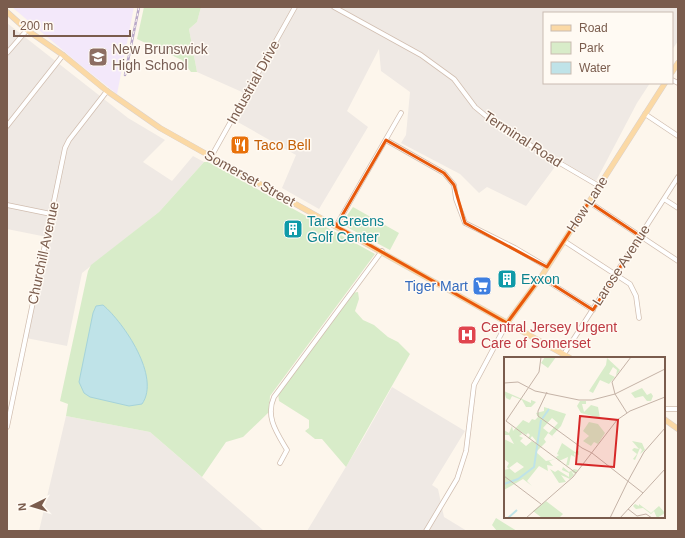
<svg xmlns="http://www.w3.org/2000/svg" width="685" height="538" font-family="Helvetica,sans-serif">
<style>
.industrial{fill:#efe9e4}
.education{fill:#f3e8fa}
.green{fill:#d8ecc9}
.water{fill:#bfe3e8;stroke:#a5d3da}
.lines{fill:none;stroke-linecap:round;stroke-linejoin:round}
.minor-casing{stroke:#d1beb0;stroke-width:5.5}
.major-casing{stroke:#dad1cd;stroke-width:6}
.minor{stroke:#fff;stroke-width:4}
.major{stroke:#fbd9a5;stroke-width:5}
.rail-casing{stroke:#b9a8c9;stroke-width:2.5}
.rail{stroke:#fffaf3;stroke-width:1;stroke-dasharray:3;stroke-linecap:butt}
.marked{fill:none;stroke:#e8590c;stroke-width:3;stroke-linejoin:round}
.labels{text-anchor:middle;stroke-width:3;stroke-linejoin:round;paint-order:stroke}
.education-label{font-size:14px;fill:#785e54;stroke:#fffaf3;text-anchor:start}
.street-label{font-size:14px;fill:#7a5c4d;stroke:#fffaf3}
.food-label{font-size:14px;fill:#c56008;stroke:#fffaf3;text-anchor:start}
.culture-label{font-size:14px;fill:#0d838f;stroke:#fffaf3;text-anchor:start}
.shop-label{font-size:14px;fill:#366cbe;stroke:#fffaf3;text-anchor:end}
.health-label{font-size:14px;fill:#be3a42;stroke:#fffaf3;text-anchor:start}
.inset-river{fill:none;stroke:#bfe3e8;stroke-width:2}
.inset-road{fill:none;stroke:#c5b3a7;stroke-width:1}
.view{fill:#d62828;fill-opacity:0.15;stroke:#d62828;stroke-width:2}
.inset-edge{fill:none;stroke:#7a5c4d;stroke-width:2}
</style>
<rect width="100%" height="100%" fill="#fdf6ec"/>
<!-- industrial -->
<path class="industrial" d="M201,7H678V41L672,50V13H544V83H650L637,103L596,181L560,160L526,206L487,187L479,193L460,174L401,143L406,135L410,92L381,71L379,49L347,111L368,127L319,209L282,188L296,155L236,121L242,92L197,72L189,29L197,22Z
M7,23L128,118L165,140L143,162L172,181L193,156L204,162L159,212L82,273L67,346L26,338L47,237L7,229Z
M392,387L465,431L432,485L438,489L444,517L467,531H307L364,437Z
M66,416L150,432L264,531H39Z"/>
<!-- education -->
<path class="education" d="M12,7H134L117,94L78,63Z"/>
<!-- green -->
<path class="green" d="M144,7H201L197,22L189,29L197,72H191L182,60L137,39Z
M204,162H208L375,254L270,396L269,412L243,437L226,442L202,477L150,432L66,416L68,404L60,401L88,271L91,265L159,212Z
M353,207L399,233L390,250L341,224Z
M358,292L359,299L355,311L363,320L374,325L388,337L398,342L410,354L346,467L322,439H315L305,431L309,428V420L279,401L278,393L351,293Z
M496,518L517,531H497L492,525Z"/>
<!-- water -->
<path class="water" d="M103,305C124,323 161,377 142,404L129,406L90,397L84,393L79,382L93,313L96,306Z"/>
<g class="lines">
<!-- minor casing -->
<g class="minor-casing">
<path id="minor" d="M334,7L421,55L454,79L475,107L492,121L546,155L599,186
M7,53L27,30
M672,80L678,83
M645,114L678,136
M7,126L63,55
M386,140L444,173L454,185L456,199L465,223L515,248L547,267
M211,157L295,7
M664,199L678,208
M589,202L678,261
M7,205L51,214
M336,226L401,113
M564,241L630,284L636,296L639,318
M541,277L593,310
M564,354L678,177
M664,409H678
M7,427L65,148L69,140L107,91
M280,463L287,450C277,433 265,417 274,397L382,251
M426,531L457,479L466,451L474,385L507,323"/>
</g>
<!-- major casing -->
<g class="major-casing">
<path id="major" d="M7,12L27,30L63,55L107,91L160,128L570,358
M672,72L678,63
M507,323L541,277L665,83
M664,419L678,429"/>
</g>
<!-- minor -->
<use href="#minor" class="minor"/>
<!-- major -->
<use href="#major" class="major"/>
<!-- rail casing -->
<g class="rail-casing">
<path id="rail" d="M125,75L139,7"/>
</g>
<!-- rail -->
<use href="#rail" class="rail"/>
</g>
<!-- marked area -->
<path class="marked" d="M386,140L444,173L454,185L465,223L547,267L589,202L640,236L593,310L541,277L507,323L336,226Z"/>
<!-- icons -->
<defs>
<g id="school-square" transform="scale(1)"><rect x="-9" y="-9" width="18" height="18" rx="4" fill="#8d6e63" stroke="#fffaf3"/><path d="M0-5L7-2L0 1L-7-2ZM-4 1L0 2.5L4 1V4Q0 6-4 4Z" fill="#fff"/></g>
<g id="restaurant-square" transform="scale(1)"><rect x="-9" y="-9" width="18" height="18" rx="4" fill="#e8710a" stroke="#fffaf3"/><path d="M-5-6h1v4h1v-4h1v4h1v-4h1v5L-1.5 .5V6h-2V.5L-5-1ZM5-6V6H3V1.5H1.5Q1.5-4 5-6Z" fill="#fff"/></g>
<g id="building-square" transform="scale(1)"><rect x="-9" y="-9" width="18" height="18" rx="4" fill="#0f9aa8" stroke="#fffaf3"/><path d="M-4-6H4V6H1V3H-1V6H-4ZM-2.5-4.3h1.7v1.8h-1.7ZM.8-4.3h1.7v1.8H.8ZM-2.5-1h1.7V.8h-1.7ZM.8-1h1.7V.8H.8Z" fill="#fff"/></g>
<g id="supermarket-square" transform="scale(1)"><rect x="-9" y="-9" width="18" height="18" rx="4" fill="#3f7fe0" stroke="#fffaf3"/><path d="M-6-5.5h2.5l.6 2H6L4.5 2H-2.5L-4.4-4H-6ZM-1.5 3.2a1.3 1.3 0 1 0 .1 0ZM3 3.2a1.3 1.3 0 1 0 .1 0Z" fill="#fff"/></g>
<g id="hospital-square" transform="scale(1)"><rect x="-9" y="-9" width="18" height="18" rx="4" fill="#e0444e" stroke="#fffaf3"/><path d="M-5-5h3v3.5h4V-5h3V5h-3V1.5h-4V5h-3Z" fill="#fff"/></g>
</defs>
<g fill-rule="evenodd">
<use href="#school-square" x="98" y="57"/>
<use href="#restaurant-square" x="240" y="145"/>
<use href="#building-square" x="293" y="229"/>
<use href="#building-square" x="507" y="279"/>
<use href="#supermarket-square" x="482" y="286"/>
<use href="#hospital-square" x="467" y="335"/>
</g>
<g class="labels">
<!-- education labels -->
<g class="education-label">
<text x="112" y="54">New Brunswick<tspan x="112" dy="16">High School</tspan></text>
</g>
<!-- street labels -->
<g class="street-label">
<text transform="translate(253 82) rotate(-61)" y="5">Industrial Drive</text>
<text transform="translate(523 139) rotate(33)" y="5">Terminal Road</text>
<text transform="translate(250 178) rotate(29)" y="5">Somerset Street</text>
<text transform="translate(587 204) rotate(-57)" y="5">How Lane</text>
<text transform="translate(43 253) rotate(-78)" y="5">Churchill Avenue</text>
<text transform="translate(621 265) rotate(-57)" y="5">Larose Avenue</text>
</g>
<!-- food labels -->
<g class="food-label">
<text x="254" y="150">Taco Bell</text>
</g>
<!-- culture labels -->
<g class="culture-label">
<text x="307" y="226">Tara Greens<tspan x="307" dy="16">Golf Center</tspan></text>
<text x="521" y="284">Exxon</text>
</g>
<!-- shop labels -->
<g class="shop-label">
<text x="468" y="291">Tiger Mart</text>
</g>
<!-- health labels -->
<g class="health-label">
<text x="481" y="332">Central Jersey Urgent<tspan x="481" dy="16">Care of Somerset</tspan></text>
</g>
</g>
<!-- overview -->
<g transform="translate(504 357)">
<rect width="161" height="161" fill="#fdf6ec"/>
<path d="M41,0H52L44,11L37,6ZM103,1L116,13L112,19L113,13L109,10L105,17L111,20L105,27L96,23L89,36L85,34L102,8ZM138,31L143,38L147,36L149,39L147,44H143L139,39L131,41L127,36ZM0,34L27,46V43L32,45L27,50H22L18,43L8,39L6,43L2,41ZM76,44H82V47H78L80,55L87,48L94,50L96,61L77,56L73,49ZM40,50L62,57L57,69L48,79L71,95L75,94V98L70,96L71,100L67,98L65,108L62,109L64,100L55,104L52,100L55,98L53,97L58,86L44,76L40,82L42,85L32,95L42,104L52,102L45,104L49,109L43,108L44,114L35,109L23,124L28,129L19,122L0,133V113L5,112L3,110L5,106L0,102V82L10,87L5,78H0V73L5,76L8,69L9,74L19,63L25,66L28,62L31,63L34,60L32,56L40,54ZM48,61L54,66L45,76L39,71ZM16,74L22,78L24,76L26,78L24,81L26,82L28,79L32,84L31,86L28,84L22,89L16,84L19,81L15,79L18,77ZM13,105L20,110L11,116L5,111ZM85,65L94,67L101,76L94,87L90,85L87,89L79,84L85,79L79,74ZM128,84L138,86L141,93L136,97L138,93L136,91L131,103L129,102L133,97L128,93L130,91L135,92ZM59,110L65,115L70,112L74,113L71,117L67,114L70,118L66,122L57,118L62,125L55,126L46,112L51,115L54,113L65,120V116L58,113ZM42,144L59,157L55,161H38L29,154ZM131,147L135,149V147L147,156L155,149L161,156L153,161L150,154L147,157L139,151L132,152L129,149Z" fill="#d8ecc9" fill-rule="evenodd"/>
<path class="inset-river" d="M38,62L45,52M0,127L14,122L30,110L37,63M4,161L13,153"/>
<path class="inset-road" d="M37,0L35,15L2,64L72,116M127,0L108,25L111,37L161,12M0,26L14,25L31,34L75,43H88L111,37L123,56M43,35L34,54V59L78,91L88,96M88,96L139,136M0,119L37,147M124,124L140,95L161,71M124,152L133,159L142,157L148,161M22,161L69,120L113,63L126,54L161,40M106,161L124,124M116,161L161,112"/>
<path class="view" d="M76,59L114,63L110,110L72,107Z"/>
<rect width="161" height="161" class="inset-edge"/>
</g>
<!-- border -->
<rect width="685" height="538" fill="none" stroke="#7a5c4d" stroke-width="16"/>
<!-- legend -->
<rect x="543" y="12" width="130" height="72" fill="#fffaf3" stroke="#cabbb1"/>
<rect x="551" y="25" width="20" height="6" fill="#fbd9a5" stroke="#cabbb1"/>
<text x="579" y="32" font-size="12" fill="#7a5c4d">Road</text>
<rect x="551" y="42" width="20" height="12" fill="#d8ecc9" stroke="#cabbb1"/>
<text x="579" y="52" font-size="12" fill="#7a5c4d">Park</text>
<rect x="551" y="62" width="20" height="12" fill="#bfe3e8" stroke="#cabbb1"/>
<text x="579" y="72" font-size="12" fill="#7a5c4d">Water</text>
<!-- north arrow -->
<g transform="translate(32 506) rotate(265)" stroke="#fffaf3" stroke-width="3" paint-order="stroke">
<path d="M0-3L7 15L0 10L-7 15Z" fill="#7a5c4d"/>
<text y="-6" font-size="11" font-weight="bold" text-anchor="middle" fill="#7a5c4d">N</text>
</g>
<!-- scale -->
<path d="M14 30v6h116v-6" fill="none" stroke="#7a5c4d" stroke-width="2"/>
<text x="20" y="30" font-size="12" fill="#7a5c4d" stroke="#fffaf3" stroke-width="3" paint-order="stroke">200 m</text>
</svg>
